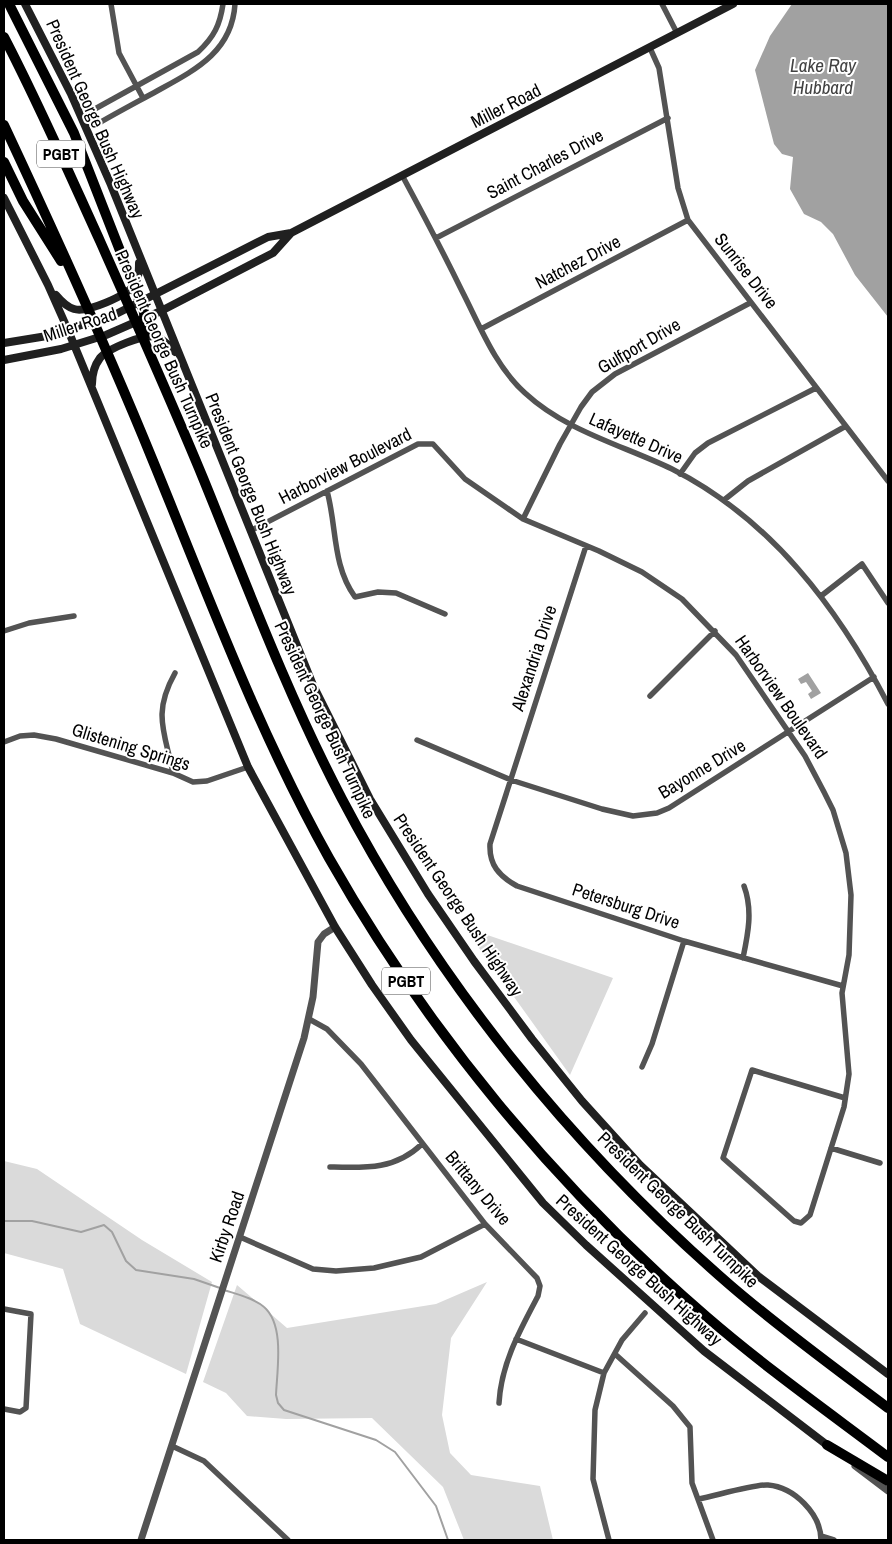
<svg xmlns="http://www.w3.org/2000/svg" width="892" height="1544" font-family="'Archivo Narrow',sans-serif">
<style>
.green{fill:#dadada}
.water{fill:#a1a1a1}
.lines{fill:none;stroke-linecap:round;stroke-linejoin:round}
.stream{stroke:#a1a1a1;stroke-width:2}
.minor{stroke:#535353;stroke-width:5.5}
.tertiary{stroke:#535353;stroke-width:7}
.secondary{stroke:#202020;stroke-width:8}
.motorway{stroke:#000;stroke-width:10}
.labels{text-anchor:middle;stroke-width:4;stroke-linejoin:round;paint-order:stroke}
.shield{fill:#fff;stroke:#4c4c4c;stroke-width:1}
.shield-label{font-size:16px;font-weight:bold;fill:#000}
.street-label{font-size:18px;fill:#000;stroke:#fff}
.water-label{font-size:19px;font-style:italic;fill:#424242;stroke:#fff}
</style>
<rect width="100%" height="100%" fill="#fff"/>
<!-- green -->
<path class="green" d="M464,927L613,978L570,1075Z
M4,1161L37,1169L142,1240L212,1282L186,1374L80,1324L63,1269L4,1253Z
M487,1282L451,1338L442,1415L450,1453L471,1475L540,1486L553,1540H464L443,1487L372,1418L286,1419L247,1416L226,1393L203,1382L237,1285L287,1328L436,1304Z"/>
<!-- water -->
<path class="water" d="M792,4H888V317L855,275L833,234L821,222L804,214L790,189L793,157L782,154L774,144L755,70L770,36Z
M808,673L821,693L811,699L808,694L812,691L806,682L801,684L798,679Z"/>
<g class="lines">
<!-- stream -->
<path class="stream" d="M4,1221H32L81,1232L104,1225L112,1232L126,1261L136,1270L194,1279L220,1288
M224,1290C236,1294 254,1298 264,1307C285,1325 277,1370 276,1395L278,1403L284,1410L376,1440L395,1452L436,1506L448,1540"/>
<!-- minor -->
<path class="minor" d="M111,4L119,53L143,98
M662,4L677,33
M650,48L659,68L678,188L688,220L888,481
M85,124L99,123C118,112 137,102 157,91C195,70 232,52 235,4
M85,124L93,110L198,52C214,37 220,25 223,4
M403,177C423,214 443,252 462,291C480,326 495,366 525,393C566,431 622,445 672,469C771,519 838,608 888,704
M436,238L668,118
M481,329L688,220
M680,474L695,453L708,443L816,388
M327,491C337,527 332,565 355,597L378,592L396,593L445,614
M724,500L748,481L846,426
M523,519L560,444L581,407L592,392L615,374L750,303
M250,531L418,444H433L465,479L523,519L599,551L642,572L682,599L736,655L805,756L824,792L833,810L846,853L851,895L849,955L842,993L849,1074L844,1107L810,1215L801,1223L794,1221L723,1158L752,1070L845,1098
M586,546L490,844C489,865 499,876 517,886L684,941L843,986
M821,596L862,564L888,603
M4,631L29,623L74,616
M650,696L715,631
M417,740L511,780L602,809L633,816L657,813L669,808L874,677
M4,742L20,736L34,735L56,739L173,773L193,782L207,781L248,767
M173,773C165,732 152,714 175,673
M743,958C748,934 753,910 744,886
M309,1019L327,1029L361,1064L485,1224L537,1278L540,1286L538,1296C520,1330 501,1364 499,1403
M642,1067L652,1044L684,941
M831,1148L880,1163
M330,1167C365,1168 395,1170 422,1144
M240,1237L313,1269L336,1271L374,1268L421,1257L485,1224
M4,1309L31,1314L26,1408L20,1412L4,1409
M516,1339L604,1373
M615,1354L673,1406L690,1427L692,1483L713,1540
M172,1446L204,1461L288,1540
M699,1499C715,1496 754,1484 768,1485C794,1487 821,1514 821,1540
M821,1536L834,1540
M609,1540L593,1479L595,1410L604,1373L622,1340L645,1313"/>
<!-- tertiary -->
<path class="tertiary" d="M855,1466L888,1491
M141,1540L304,1038L313,997L318,942L324,934L335,927"/>
<!-- secondary -->
<path class="secondary" d="M25,4L71,94L111,185L313,685L370,799L428,894L474,961L532,1039L582,1101L640,1165L758,1276L888,1374
M4,198L48,285L68,330L248,767L335,927L372,985L411,1040L543,1203L586,1245L704,1351L827,1445
M56,295C61,301 67,307 74,309C87,313 126,296 134,285C139,278 139,271 139,263
M4,343L47,336L116,314L268,237L291,233L733,4
M4,360L61,349L106,335L161,311L273,253L291,233
M92,384C92,374 94,366 100,358C107,349 145,333 157,337C164,339 170,347 175,352"/>
<!-- motorway -->
<path class="motorway" d="M9,4L74,133L144,312L145,335
M4,37C39,104 69,173 100,241C135,320 170,398 203,478C247,586 288,696 342,799C439,984 573,1149 730,1285C781,1329 835,1368 888,1408
M4,125C56,236 107,348 153,461C208,595 258,731 329,858C427,1031 556,1187 707,1317C765,1367 827,1411 888,1457
M4,162L23,201L61,261
M827,1445L888,1481"/>
</g>
<g class="labels">
<!-- shield labels -->
<g class="shield">
<rect x="37" y="140.5" width="48" height="27" rx="4"/>
<rect x="382" y="967.5" width="48" height="27" rx="4"/>
</g>
<g class="shield-label">
<text x="61" y="160">PGBT</text>
<text x="406" y="987">PGBT</text>
</g>
<!-- street labels -->
<g class="street-label">
<text transform="translate(506 106) rotate(-27)" y="6">Miller Road</text>
<text transform="translate(95 119) rotate(66)" y="6">President George Bush Highway</text>
<text transform="translate(545 164) rotate(-28)" y="6">Saint Charles Drive</text>
<text transform="translate(578 262) rotate(-28)" y="6">Natchez Drive</text>
<text transform="translate(746 271) rotate(52)" y="6">Sunrise Drive</text>
<text transform="translate(80 325) rotate(-18)" y="6">Miller Road</text>
<text transform="translate(639 346) rotate(-30)" y="6">Gulfport Drive</text>
<text transform="translate(164 349) rotate(66)" y="6">President George Bush Turnpike</text>
<text transform="translate(636 438) rotate(24)" y="6">Lafayette Drive</text>
<text transform="translate(345 466) rotate(-27)" y="6">Harborview Boulevard</text>
<text transform="translate(251 494) rotate(68)" y="6">President George Bush Highway</text>
<text transform="translate(534 658) rotate(-72)" y="6">Alexandria Drive</text>
<text transform="translate(781 697) rotate(55)" y="6">Harborview Boulevard</text>
<text transform="translate(325 720) rotate(65)" y="6">President George Bush Turnpike</text>
<text transform="translate(131 747) rotate(17)" y="6">Glistening Springs</text>
<text transform="translate(702 769) rotate(-31)" y="6">Bayonne Drive</text>
<text transform="translate(458 905) rotate(56)" y="6">President George Bush Highway</text>
<text transform="translate(626 906) rotate(18)" y="6">Petersburg Drive</text>
<text transform="translate(478 1188) rotate(50)" y="6">Brittany Drive</text>
<text transform="translate(678 1210) rotate(44)" y="6">President George Bush Turnpike</text>
<text transform="translate(227 1227) rotate(-71)" y="6">Kirby Road</text>
<text transform="translate(639 1270) rotate(42)" y="6">President George Bush Highway</text>
</g>
<!-- water labels -->
<g class="water-label">
<text x="823" y="72">Lake Ray<tspan x="823" dy="22">Hubbard</tspan></text>
</g>
</g>
<!-- border -->
<rect width="892" height="1544" fill="none" stroke="#000000" stroke-width="10"/>
</svg>
